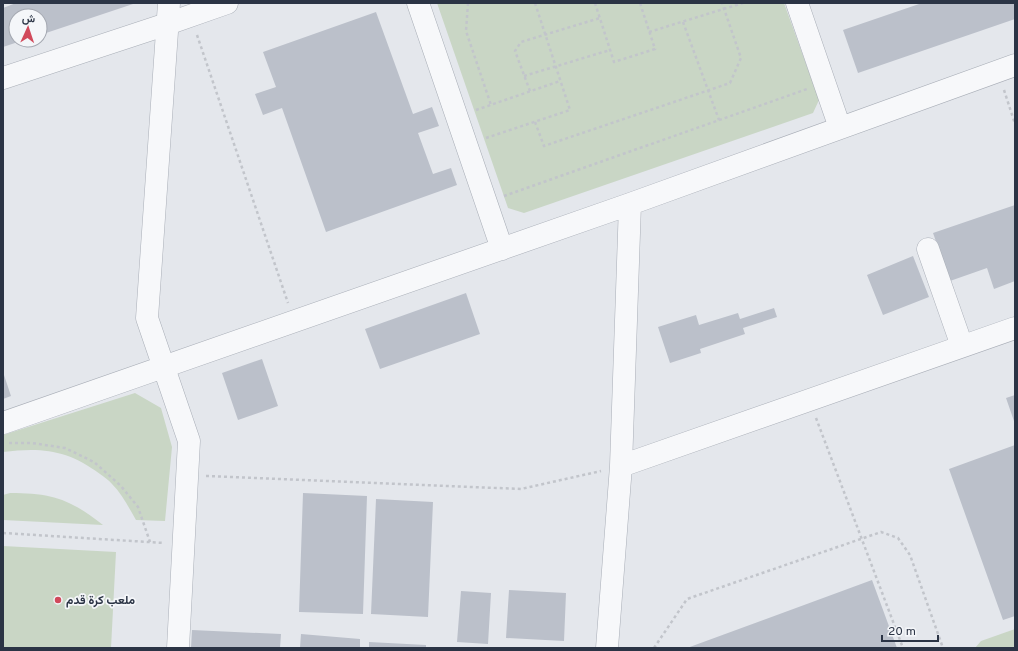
<svg xmlns="http://www.w3.org/2000/svg" width="1018" height="651" font-family="Overpass,Vazirmatn,sans-serif">
<style>
.green{fill:#c9d6c5}
.building{fill:#bbc0ca}
.lines{fill:none;stroke-linecap:round;stroke-linejoin:round}
.minor-casing{stroke:#a9aeb7;stroke-width:23}
.path{stroke:#c2c5cb;stroke-width:2.5;stroke-dasharray:3 3;stroke-linecap:butt}
.minor{stroke:#f7f8fa;stroke-width:22}
.poi-dot{fill:#d1495b;stroke:#f4f6f9;stroke-width:1.5}
.labels{text-anchor:middle;stroke-width:3.5;stroke-linejoin:round;paint-order:stroke}
.poi-label{font-size:12px;font-weight:bold;fill:#2b3445;stroke:#f4f6f9;text-anchor:start}
</style>
<rect width="100%" height="100%" fill="#e4e7ec"/>
<!-- green -->
<path class="green" d="M437,3H784L819,100L813,113L524,213L508,208Z
M135,393L161,408L172,447L165,521L136,520C129,508 122,494 112,484C109,480 104,477 100,474C68,450 42,447 3,452V435Z
M10,493C52,493 70,499 103,525L3,520V495Z
M3,546L116,552L111,648H3Z
M1015,629V648H975L981,641Z"/>
<!-- building -->
<path class="building" d="M16,3H136L40,35V16H16V40H24L3,47V8Z
M922,3H1015V19L858,73L843,30Z
M376,12L413,114L432,107L439,126L418,133L433,174L451,168L457,185L326,232L282,108L263,115L255,94L276,87L263,52Z
M1015,205V281L994,289L987,268L950,281L933,233Z
M913,256L929,297L883,315L867,275Z
M466,293L480,334L380,369L365,329Z
M774,308L777,317L743,328L745,334L700,349L701,353L670,363L658,327L696,315L699,325L738,313L740,319Z
M262,359L278,406L238,420L222,373Z
M4,375L11,396L3,399V376Z
M1015,395V424L1006,398Z
M1015,445V616L1003,620L949,469Z
M303,493L367,496L363,614L299,612Z
M376,499L433,502L428,617L371,614Z
M872,580L897,648H687Z
M509,590L566,593L564,641L506,638Z
M461,591L491,593L488,644L457,642Z
M192,630L281,634L280,648H191Z
M301,634L360,639V648H300Z
M369,642L426,645V648H369Z"/>
<g class="lines">
<!-- minor casing -->
<g class="minor-casing">
<path id="minor" d="M169,3L147,318L189,441L178,648
M418,3L502,249
M797,3L840,128
M3,78L167,24L227,3
M928,249L962,346
M3,423L630,204L1015,65
M621,466L1015,328
M607,648L621,466L630,204"/>
</g>
<!-- path -->
<path class="path" d="M468,3L466,31L491,105
M595,3L614,62L655,49L640,3
M683,22L719,120
M649,32L743,3
M197,35L288,303
M524,76L610,50
M1004,90L1015,124
M530,91L515,51L521,42L600,18
M476,110L560,81
M535,122L544,146L730,83L741,58L722,3
M486,138L570,110L535,3
M504,196L807,89
M816,418L903,648
M9,443H32L65,448L94,462L121,486L138,507L150,542
M206,476L521,489L601,471
M3,533L164,543
M654,648L687,599L881,532L898,538L910,555L943,648"/>
<!-- minor -->
<use href="#minor" class="minor"/>
</g>
<!-- markers -->
<circle class="poi-dot" cx="58" cy="600" r="4"/>
<g class="labels">
<!-- poi labels -->
<g class="poi-label">
<text x="66" y="604">ملعب كرة قدم</text>
</g>
</g>
<!-- border -->
<rect width="1018" height="651" fill="none" stroke="#2b3445" stroke-width="8"/>
<!-- north arrow -->
<g transform="translate(28 28) rotate(3)"><circle r="19" fill="#f4f6f9" stroke="#a4a8b1"/>
<path d="M0-3L7 15L0 10L-7 15Z" fill="#d1495b"/>
<text y="-6" font-size="11" font-weight="bold" text-anchor="middle" fill="#2b3445">ش</text>
</g>
<!-- scale -->
<path d="M882 635v6h56v-6" fill="none" stroke="#2b3445" stroke-width="2"/>
<text x="888" y="635" font-size="12" fill="#2b3445" stroke="#f4f6f9" stroke-width="3" paint-order="stroke">20 m</text>
</svg>
